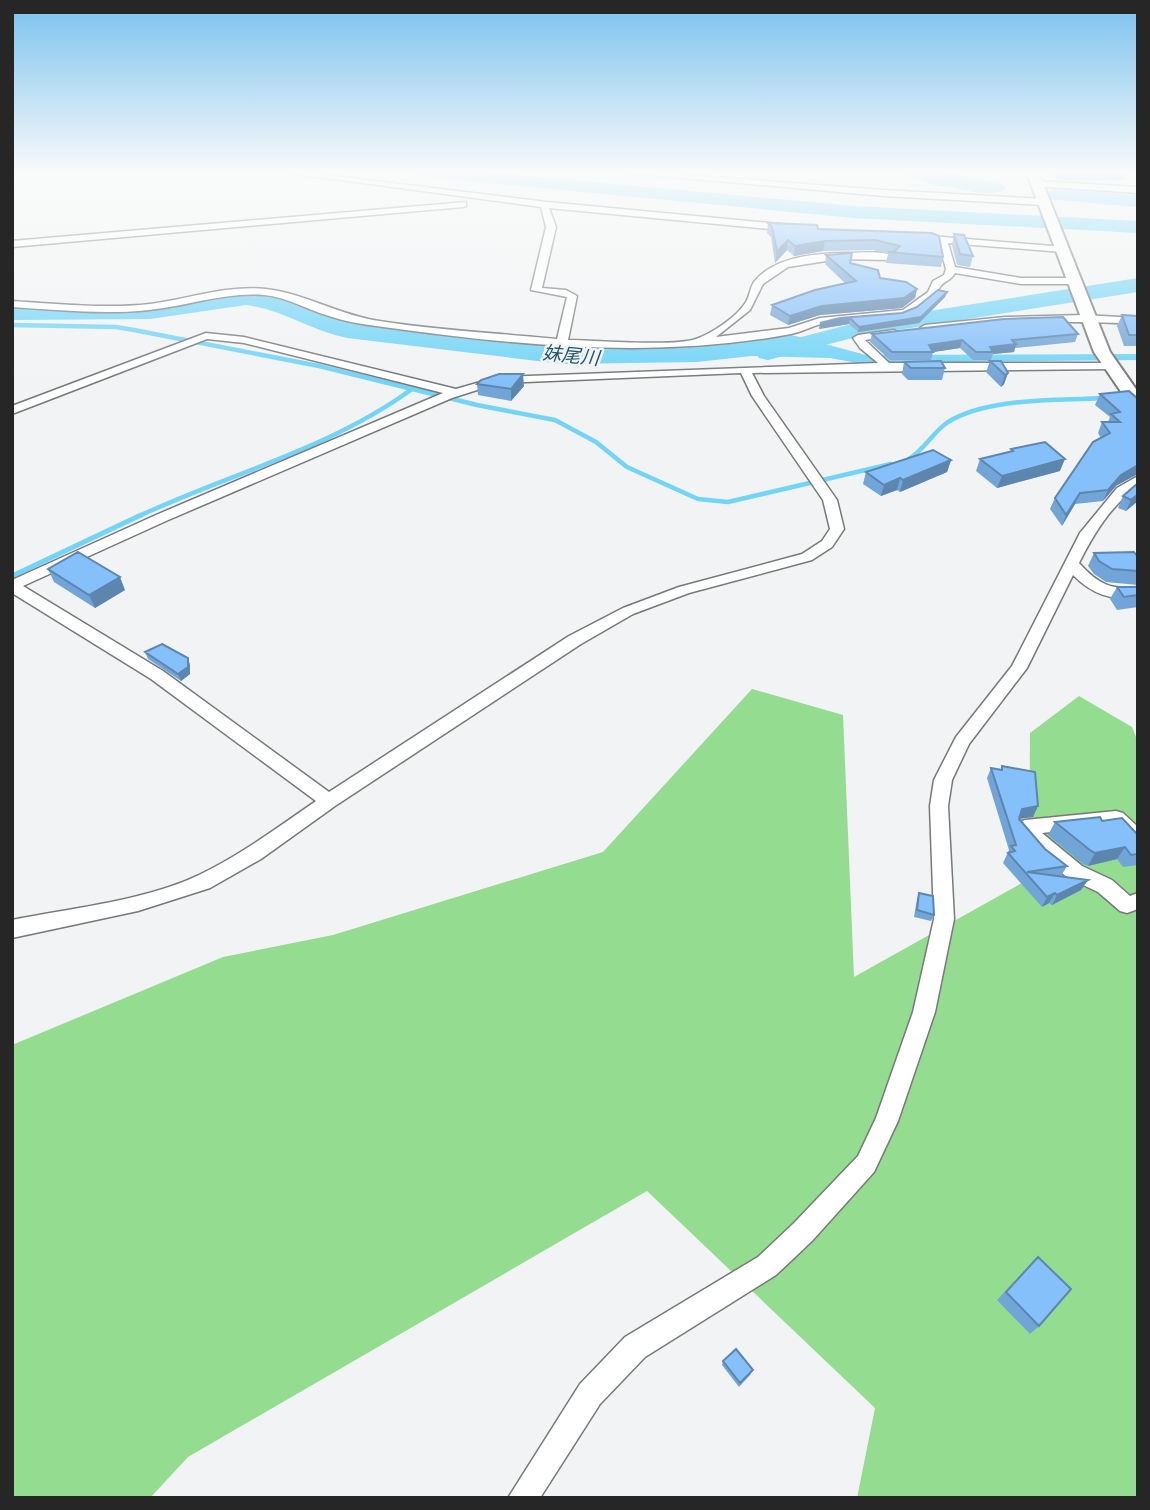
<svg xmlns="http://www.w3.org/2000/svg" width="1150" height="1510" font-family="'Noto Sans','Noto Sans JP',sans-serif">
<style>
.green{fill:#94dc8f}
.water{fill:#72d4f6}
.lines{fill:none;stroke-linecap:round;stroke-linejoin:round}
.stream-far1{stroke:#72d4f6;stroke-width:4.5}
.stream{stroke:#72d4f6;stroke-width:5}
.river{fill:#72d4f6;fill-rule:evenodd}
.minor-casing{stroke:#777879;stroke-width:3}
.secondary-casing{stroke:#777879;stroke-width:4}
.minor{fill:#fff;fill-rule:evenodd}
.secondary{fill:#fff;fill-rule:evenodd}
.wall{fill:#72a5d7}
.shaded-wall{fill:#5d86af}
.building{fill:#85c0fa;stroke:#5d86af;stroke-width:2}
.labels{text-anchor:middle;stroke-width:5;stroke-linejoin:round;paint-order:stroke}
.far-water-label{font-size:19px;font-style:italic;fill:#22586a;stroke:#f2f3f4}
</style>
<rect width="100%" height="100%" fill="#f2f3f4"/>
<!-- green -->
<path class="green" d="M752,689L843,715L854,977L1029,879L1030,733L1079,696L1132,727L1138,742V1498H857L875,1408L647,1191L188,1457L150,1498H12V1045L223,957L333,935L603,852Z"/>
<!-- water -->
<path class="water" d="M900,171L954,173L962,178H955L956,180L984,184L989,188L935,186Z
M254,293L281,297L327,314L556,345L676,347L788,334L866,355L1138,354V360L857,363L830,358L751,356L697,362L563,364L347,338C312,331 281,309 246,305L150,319L12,320V305L149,307L223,295Z"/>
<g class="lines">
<!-- stream-far1 -->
<path class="stream-far1" d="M12,325L116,327L134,330L319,366L477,405L555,420L596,442L627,467L698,499L728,502L891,464
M909,459C925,449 933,432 948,422C988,397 1057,401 1103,398
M137,517C228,474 330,449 412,389"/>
<!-- stream -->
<path class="stream" d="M12,576L141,515"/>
<!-- river -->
<path class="river" d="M408,171H472L854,206L1138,221V233L854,218L417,176Z
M910,171C922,170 1002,181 1007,187C993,203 931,182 913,175Z
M1054,189L1138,195V207L1047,199L1045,195Z
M1138,278V292L860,336L768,360L759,358L756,353L759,348L859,322Z"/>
<!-- minor casing -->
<g class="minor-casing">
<path id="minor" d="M273,171H294L547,202L790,225L795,228L790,231L549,208L556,227L542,288L566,290L577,296L568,340C596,340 673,347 696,339C711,334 737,317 746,302C750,295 750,288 754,282C774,256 818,253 848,253C862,253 884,250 895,257L890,260L839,259L788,267L763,284L750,310L716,337L789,328L820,318L903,310L928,292L933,281L944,275L946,269L939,244L916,240V236L919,235L1065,247V251L1062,252L948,243L955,267L1021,278H1075L1080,281L1075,284H1021L955,273C951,281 945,280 940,287C908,333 867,314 821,324C810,327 801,332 791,334C654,360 512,345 376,326C360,324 344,321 329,316C308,310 287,297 264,295C225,292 188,306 149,310C104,315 58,310 12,307V301C58,304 105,309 150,304C188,299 226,285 266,289C302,293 336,313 373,320C433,330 496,333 557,339L567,297L531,290L546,227L541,207Z
M606,171H636L883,190L1044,199L1048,202L1044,205L883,196Z
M1037,181L1138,187V193L1034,186Z
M466,202V206L463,207L12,247V241Z
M1084,315L1138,318V324C1066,320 996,322 925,331L920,328L925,325L1005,317Z
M894,330L899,333L898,335L865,340L889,363H1110L1116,366L1110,369L752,373L764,396L837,500L844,529L832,547L812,560L689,593L633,614L581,644L335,806L261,859L210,888L138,911L12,938V920C72,908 144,901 199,875C241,855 278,827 316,801L151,679L12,593V580L156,515L443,393L244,343L207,339L12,414V406L206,333L244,337L456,389L498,377L878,363L860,348L853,338L858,335ZM741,373L752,396L823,500L830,529L822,541L802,554L679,587L623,608L569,636L329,792L163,671L23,586L166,521L452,398L499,383Z
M1138,476V486C1111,505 1093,535 1079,563C1097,583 1111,591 1138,587V597C1111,601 1092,594 1073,575L1027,668L969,744L952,780L948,806L954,919L935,1012L898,1121L874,1172L812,1241L776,1275L645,1357L600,1404L540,1498H508L580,1384L625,1337L758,1257L794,1223L858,1156L876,1118L913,1012L934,919L930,806L934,780L956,737L1012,666L1080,533L1117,488Z
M1116,811L1123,813L1138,827V848L1131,846L1113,825L1042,833L1082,866L1112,880L1130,896L1138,893V909L1127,913L1120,911L1098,892L1068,878L1042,857L1016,827L1018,822L1025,820Z"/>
</g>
<!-- secondary casing -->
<g class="secondary-casing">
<path id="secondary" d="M1026,171H1038L1110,352L1138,392V409L1132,408L1094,352Z"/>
</g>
<!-- minor -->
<use href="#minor" class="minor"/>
<!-- secondary -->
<use href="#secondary" class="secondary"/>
</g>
<!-- wall -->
<path class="wall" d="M1049,171H1127L1124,180H1057Z
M768,223L818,229L932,233L943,257L941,267L886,263L888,254L873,250L823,251L794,256L787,250L775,263L771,237L767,233Z
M954,234L973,256L970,267L957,265L952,245Z
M826,255L850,263L880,278L917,289L915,298L902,308L820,315L788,325L770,315L772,305L846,284L825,264Z
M947,292L945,297L919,323L858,332L849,324L819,329L840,318L902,313L917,307Z
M1122,315L1138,316V346H1124L1117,326Z
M872,334H1078L1075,342L1015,348L1014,352L993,354L991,360H973L960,348L933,352L931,360H890L870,342Z
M990,361L1008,373L1004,384L1001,387L986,372Z
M904,362L945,368L942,380H908L902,374Z
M477,384L524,386L511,401L478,395Z
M1129,391L1116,486L1103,501L1075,504L1062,526L1050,509L1055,498L1101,438L1098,433L1102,422H1108L1110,417L1095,405L1100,394Z
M1011,449L1060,471L997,488L976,471L980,459L1010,452Z
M951,460L947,472L900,492L897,490L881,496L863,484L866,472Z
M1123,496L1138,501L1126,511L1118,508Z
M1094,553L1138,557V585L1106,582L1094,574L1088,566Z
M48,569L125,590L95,608L54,582Z
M1117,587H1138V607L1117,610L1110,599Z
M145,652L190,665V674L181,681L148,659Z
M1002,766L1033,817L1019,819L1045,849L1067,866L1061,876H1058L1088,880L1081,890L1052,905L1049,903L1042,907L1003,863L1009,850L987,778L991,768L1001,769Z
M1102,821L1138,835V865L1123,867L1117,859L1088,866L1083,864L1048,835L1055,822Z
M919,893L934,915L931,921L914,917L917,899Z
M1038,1257L1039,1326L1030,1334L997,1300Z
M723,1361L751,1374L739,1387L722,1365Z"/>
<!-- shaded-wall -->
<path class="shaded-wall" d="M788,240L787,250L775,263L777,252Z
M825,241L823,251L794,256L795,246Z
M917,289L915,298L902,308L820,315L788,325L790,316L822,306Z
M947,292L945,297L919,323L858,332L859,327L921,317Z
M850,318L849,324L819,329L820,323Z
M962,340L960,348L927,353L929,345Z
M1016,344L1014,352L993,354V352L990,347Z
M1008,373L1004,384L1001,387L1005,375Z
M523,374L524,386L511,401V389Z
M1065,459L1060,471L997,488L1002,476Z
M951,460L947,472L900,492L903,480Z
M1138,465V474L1116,486L1103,501L1108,490L1121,475Z
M900,478L897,490L881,496L884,485Z
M1080,493L1075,504L1062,526L1066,515Z
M1138,494V501L1126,511L1131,500Z
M120,577L125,590L95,608L89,595Z
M188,658L190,665V674L181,681L178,674Z
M1038,806L1033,817L1017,819L1022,809Z
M1125,847L1117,859L1088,866L1095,853Z
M1088,880L1081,890L1052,905L1057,895Z
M1055,893L1049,903L1042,907L1047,897Z"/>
<!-- building -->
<path class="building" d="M768,223L817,225L818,229L932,233L939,236L943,257L888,252H894L900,246L875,240L825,241L795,246L788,240L777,252L772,227Z
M954,234L964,235L973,256L960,254Z
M852,253L850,263L878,270L880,278L906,282L917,289L904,298L822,306L790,316L772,305L815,290L856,281L826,255Z
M938,290L947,292L921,317L859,327L850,318L820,323L840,318L902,313L917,307Z
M1122,315L1138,316V335H1129Z
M1063,317L1078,334L1012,340L1016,344L990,347L993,352H976L962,340L929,345L933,352H892L872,334L1004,319Z
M941,361L945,368H911L904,362Z
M990,361H1001L1008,373L1005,375Z
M499,374H523L511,389L477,384L481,380Z
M1129,391L1138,399V465L1121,475L1108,490L1080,493L1066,515L1055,498L1093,442L1110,433L1102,422H1120L1111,414L1120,412L1100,394Z
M1045,442L1065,459L1002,476L980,459L1013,451L1011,449Z
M933,450L951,460L903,480L900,478L884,485L866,472Z
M1138,483V494L1131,500L1123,496Z
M78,552L120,577L89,595L48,569Z
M1134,552L1138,557V571L1112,569L1099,561L1094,553Z
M1117,587H1138V595L1124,597Z
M162,644L188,658V667L178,674L145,652Z
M1002,766L1035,772L1038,806L1022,809L1019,819L1045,849L1067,866L1027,872L1088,880L1057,895L1055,893L1047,897L1008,853L1015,851L1011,846L1016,845L991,768L1002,770Z
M1100,817L1102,821L1122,818L1138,835V854L1131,855L1125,847L1095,853L1091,851L1055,822Z
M919,893L933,896L934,915L917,910Z
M1038,1257L1071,1289L1039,1326L1006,1292Z
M736,1349L753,1370L740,1383L723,1361Z"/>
<!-- sky -->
<linearGradient id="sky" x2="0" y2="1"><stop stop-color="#79c1ee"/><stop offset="0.45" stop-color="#f9fafa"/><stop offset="1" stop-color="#f9fafa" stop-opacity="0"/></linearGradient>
<rect width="1150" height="382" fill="url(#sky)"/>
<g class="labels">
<!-- far-water labels -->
<g class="far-water-label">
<text transform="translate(571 355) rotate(6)" y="7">妹尾川</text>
</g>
</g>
<!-- border -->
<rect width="1150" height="1510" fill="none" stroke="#262627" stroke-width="28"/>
</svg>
